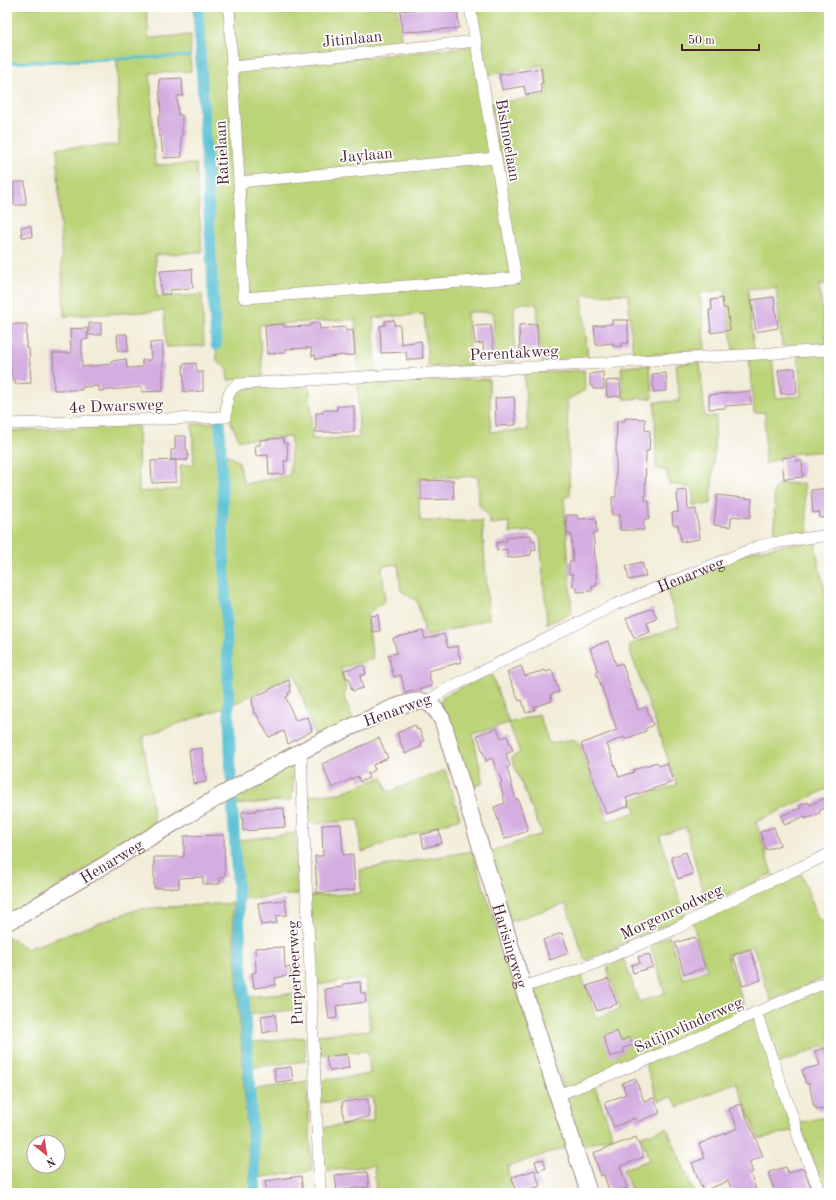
<svg xmlns="http://www.w3.org/2000/svg" width="836" height="1200" font-family="'Old Standard TT',serif">
<style>
.green{fill:#bcd478;stroke:#837a52;fill-rule:evenodd}
.lines{fill:none;stroke-linecap:round;stroke-linejoin:round}
.stream{stroke:#58c0d4;stroke-width:3}
.canal{stroke:#58c0d4;stroke-width:11}
.building{fill:#d4ade1}
.street-casing{stroke:#9e8682;stroke-width:12}
.secondary-casing{stroke:#9e8682;stroke-width:18}
.street{stroke:#fff;stroke-width:11}
.secondary{stroke:#fff;stroke-width:16}
.labels{text-anchor:middle;stroke-width:3.5;stroke-linejoin:round;paint-order:stroke}
.street-label{font-size:16px;fill:#4a1f2b;stroke:#fff}
</style>
<rect width="100%" height="100%" fill="#fff"/>
<filter id="ink" filterUnits="userSpaceOnUse"><feTurbulence type="fractalNoise" baseFrequency=".025" numOctaves="2"/><feDisplacementMap in="SourceGraphic" scale="8" xChannelSelector="R" yChannelSelector="G"/><feConvolveMatrix kernelMatrix="1 2 1 2 8 2 1 2 1" color-interpolation-filters="sRGB"/></filter>
<filter id="wash" filterUnits="userSpaceOnUse"><feTurbulence type="fractalNoise" baseFrequency=".012" numOctaves="4" result="noise"/><feDisplacementMap in="SourceGraphic" scale="16" xChannelSelector="R" yChannelSelector="G"/><feGaussianBlur stdDeviation="0.9" result="paint"/><feColorMatrix in="noise" values="0 0 0 0 0 0 0 0 0 0 0 0 0 0 0 0 0 1.4 0 .05"/><feComposite in="paint" operator="in"/></filter>
<g filter="url(#wash)">
<rect width="100%" height="100%" fill="#f2edd8"/>
<!-- green -->
<path class="green" d="M7,7H146L149,38L191,35L190,56L191,71L150,73L155,165L196,164L202,252L155,255L157,297L202,295L204,346L166,347L164,311L64,316L57,148L119,145L117,59L7,63Z
M198,7H226L242,301L519,282L491,104L548,95L543,65L487,75L475,7H829V284L819,285L827,345L782,346L776,287L748,289L754,350L733,351L725,290L700,292L705,350L633,356L628,294L582,295L588,359L541,362L537,304L523,303L514,306L515,362L495,363L493,312H467L470,366L428,367L424,314L373,318L376,371L359,372L355,319L259,325L263,377L228,380L227,369L217,361Z
M233,7H397L402,44L235,62Z
M474,46L493,155L243,177L237,70Z
M494,162L512,275L246,295L243,185Z
M829,352V451L788,454L765,464V412L754,413L749,359L772,357L776,398L801,396L798,355Z
M700,362L705,417L716,416L711,504L693,505V488L669,484L667,471L656,469L655,402L680,401L676,364Z
M649,365L653,398L624,399L621,367Z
M584,370L585,390L567,400L570,496L564,497L572,613L547,624L540,537L533,531L510,533L509,522L490,524L489,516L479,505L478,476L418,479L420,521H482L489,619L426,637L417,601L401,591L398,564L382,566L385,601L367,614L373,659L341,668L346,690L344,697L354,721L316,739L295,674L229,706L143,736L155,828L7,918V431L138,425L139,492L180,489V465H194L192,424L220,422L221,451L239,462L244,484L290,475L291,437L239,440L228,416L229,397L237,388L306,384L310,391L312,439L359,438L358,382L489,379L491,432L528,430L524,373Z
M780,483L804,484L808,533L775,538L774,489Z
M815,540L819,567L829,606V788L756,822L772,874L706,905L686,827L660,836L685,916L585,961L566,904L508,922L486,853L542,834L511,757L520,753L509,723L473,734L483,783L466,790L440,703L444,696L491,673L509,723L539,714L549,743L577,739L608,821L636,812L632,799L677,785L628,645L679,626L666,588L752,551Z
M290,764L294,769L292,800L232,805L231,794Z
M445,770L460,818L362,852L360,843L359,820L308,824L307,796L340,793L382,777L388,792Z
M295,833L298,894L237,900L233,841Z
M472,851L567,1147L507,1167L513,1193H376L374,1166L323,1171L320,1128L373,1121V1097L318,1103L317,1081L370,1074L368,1051L317,1055L316,1035L370,1030L366,978L315,985L309,896L361,893L360,870Z
M801,873L819,921L829,917V976L771,1001L753,946L727,955L746,1011L644,1057L564,1089L532,988L581,973L596,1018L620,1009L607,967L624,959L639,1002L665,993L650,945L669,936L683,979L707,970L692,921L749,894Z
M232,903L251,1193H7V936L27,949L138,909ZM34,1142H58V1166H34Z
M829,984V1057L825,1045L778,1064L761,1013Z
M302,993V1009L244,1015L243,997Z
M755,1017L794,1130L759,1139L736,1082L678,1107L672,1097L658,1101L645,1063Z
M304,1037L306,1061L247,1068L246,1043Z
M307,1082L312,1171L255,1178L249,1090Z
M595,1087L613,1136L581,1147L567,1100L571,1095Z
M829,1116V1193H808L824,1189L799,1123Z
M667,1128L694,1193H623L631,1190L623,1169L649,1160L641,1136Z"/>
<g class="lines">
<!-- stream -->
<path class="stream" d="M7,63L190,56"/>
<!-- canal -->
<path class="canal" d="M198,7L216,345
M220,422L231,779
M232,799L256,1193"/>
</g>
<g id="blocks">
<!-- building -->
<path class="building" d="M440,7H457L459,28L411,32V31L402,32L400,11Z
M541,68L543,83L540,84L542,92L526,95L524,86L502,90L499,75Z
M182,78L183,96H177L178,115H182V135H181L182,157L163,158L161,136H159L158,116H161L159,79Z
M14,182H25L26,205H14Z
M31,226L32,237H22L21,227Z
M192,269L193,288L170,290V294H161L160,271Z
M774,297L778,328L756,332L751,300Z
M722,298L723,308H727L730,330L711,333L709,310H712L711,300Z
M394,320V325H400L401,344L421,341L423,358L407,360L406,352L381,353L380,326L385,325V321Z
M612,320H628V343H622V346H613V343L596,345L594,326L612,324Z
M89,323H101V335H89Z
M319,323L320,329L345,327L346,331L353,330L355,355L344,356V355L316,359L315,355L312,356L311,348L285,349V353L267,354L265,325L284,324V327L310,326V324Z
M7,324H27L26,348H29L31,383L15,384L14,379H11L9,334H7Z
M537,324L538,349L520,350L519,325Z
M491,325L494,353L484,354L483,343L475,344L473,326Z
M87,328L88,339L82,340V367L112,364L111,361L126,359L127,368L142,367V360H151L150,343L163,342V391L142,392V387L99,391V386L82,387V390H54L53,353H71L70,329Z
M117,334H127L128,351H118Z
M196,363L197,372H203V391L184,392L183,364Z
M795,368L797,393L781,394L778,370Z
M603,372L604,389H593V386H590V374Z
M666,373L667,391L654,392L652,374Z
M620,380L621,396L607,397L606,381Z
M750,391L751,404L725,406V408L709,409V395Z
M514,397L516,425L496,426L495,398Z
M337,406H354V432H316V413H323V410H337Z
M625,418L645,419V430L650,431L649,451H646L645,501H649V519H644V530H620V515H612V497H616V450L617,421H625Z
M175,436H186V450H188V460H171V450H175Z
M283,438L284,443H287L288,461H284L285,474L269,475L268,455L256,456L255,445H260V440Z
M796,456V461H802L803,477L784,479L782,458Z
M176,460V482L152,483L151,461Z
M453,480L454,499L421,500V481Z
M829,488V517L820,518L819,512L813,513L811,490Z
M687,490L688,510L696,509L700,539L681,542L678,525H673L672,513L678,512L677,491Z
M717,495L752,499L750,518L732,516L730,527L714,525Z
M566,515H577L578,519L596,518L597,533H593L594,543L597,586H592V591L577,592V587H573V574H569V562H573L571,534L567,535Z
M531,535V541L535,540L536,550L531,551V555L508,558L507,549L497,551L496,543L506,541V538Z
M642,562L646,576L629,580L626,566Z
M653,608L657,619L647,623L650,632L634,638L626,618Z
M378,615L380,631L372,632L370,616Z
M423,631L425,639L444,634L448,648L457,646L461,662L428,671L432,686L405,693L401,675L394,677L388,655L397,653L393,638Z
M608,641L616,665L622,663L638,710L646,707L653,725L645,729L646,731L625,739L624,737L607,744L619,777L634,772L633,770L657,762L659,766L667,763L673,782L626,798L629,806L606,814L581,744L617,730L596,672L598,671L590,648Z
M364,665L366,674L360,676L363,688L352,691L349,678H346L344,670Z
M521,666L525,676L545,670L546,672L552,670L559,692L550,695L552,701L534,707L535,710L526,713L522,700L519,701L507,672Z
M289,680L291,692L288,693L289,695L286,697L295,720L308,717L312,731L288,744L284,731L269,737L256,713L254,714L252,698Z
M415,725L417,730L419,729L424,741L421,742L422,746L405,754L397,733Z
M497,728L501,738L507,736L513,751L506,754L510,766L507,768L516,800L518,799L528,831L504,839L494,807L505,803L500,783L502,782L492,758L486,761L477,735Z
M379,738L388,758L373,765L375,770L367,774L369,778L360,782L358,776L332,788L322,764Z
M202,748L206,782L193,784L189,750Z
M829,796V806L819,811L820,813L806,819L805,816L785,825L781,816L801,808L800,805L808,802L810,805Z
M284,808L285,827L257,829V830L243,831L242,812L256,811V809Z
M341,824L343,855L353,854L355,890L317,893L315,856H323L322,825Z
M774,827L780,845L766,850L760,832Z
M439,830L442,843L424,848L421,835Z
M224,835L225,877H220V884H203V877L179,878V888H154V857H184V836Z
M686,852L693,874L678,879L671,857Z
M285,900L287,915L276,916L277,923L261,925L258,903Z
M562,933L569,953L550,960L543,940Z
M695,937L705,968L684,974L675,943Z
M284,947L285,968L290,967L291,975L275,978L276,985L254,988L252,973L256,972L255,948Z
M750,949L761,980L743,986L733,955Z
M649,954L653,967L633,973L631,965L640,963L638,957Z
M608,979L617,1004L597,1011L587,986Z
M360,982L361,993H365L366,1002L336,1006L337,1018L329,1019L325,989L343,987V984Z
M275,1014L277,1030L263,1033L261,1016Z
M617,1031L621,1041L629,1037L633,1045L623,1048L625,1052L610,1057L603,1036Z
M825,1048L829,1061V1104H827L828,1108L817,1110L816,1107H814L809,1083L806,1084L802,1070L820,1065L815,1051Z
M347,1054L349,1068L331,1071L328,1067L326,1057Z
M291,1067L293,1080L276,1082L274,1069Z
M635,1078L644,1101L654,1098L660,1113L637,1122L635,1118L614,1127L604,1103L626,1094L622,1083Z
M368,1099L369,1117L344,1120L342,1102Z
M741,1104L763,1156L749,1162L753,1172L750,1173L756,1189L745,1193H733L728,1181L703,1191L692,1163L705,1158L699,1144L738,1128L729,1109Z
M636,1137L644,1157L620,1166L627,1188L610,1193L604,1175L601,1176L593,1153Z
M543,1159L546,1168L538,1171L535,1161Z
M786,1167L788,1173L803,1168L811,1188L791,1193H775L769,1172Z
M535,1170L540,1186L516,1193L512,1177Z
M367,1172L369,1187L337,1190L335,1175Z
M301,1176L303,1193H267L265,1181Z"/>
</g>
</g>
<g filter="url(#ink)">
<use href="#blocks" fill-opacity="0" stroke="#9e8682" stroke-width="1"/>
<g class="lines">
<!-- street casing -->
<g class="street-casing">
<g id="street">
<path d="M229,7L232,67L239,182L244,298L516,278L470,7"/>
<path d="M232,67L476,41"/>
<path d="M239,182L496,158"/>
<path d="M7,424L226,417C227,403 225,391 239,384L829,350"/>
<path id="s1" d="M426,702L447,689L614,605L759,546L773,543L829,535"/>
<path d="M301,750L303,813L320,1193"/>
<path d="M523,987L589,966L673,930L745,893L829,854"/>
<path d="M756,1012L795,1124L799,1139L817,1184"/>
<path d="M558,1095L647,1060L829,981"/>
</g>
</g>
<!-- secondary casing -->
<g class="secondary-casing">
<g id="secondary">
<path id="s2" d="M7,922L20,916C71,885 122,854 174,823C238,785 302,748 371,718C384,712 412,698 426,702C432,704 439,714 442,719L523,987L589,1193"/>
</g>
</g>
<!-- street -->
<use href="#street" class="street"/>
<!-- secondary -->
<use href="#secondary" class="secondary"/>
</g>
</g>
<g class="labels">
<!-- street labels -->
<g class="street-label">
<text transform="translate(352 38) rotate(-6)" y="6">Jitinlaan</text>
<text transform="translate(509 140) rotate(80)" y="6">Bishnoelaan</text>
<text transform="translate(221 153) rotate(-93)" y="6">Ratielaan</text>
<text transform="translate(366 154) rotate(-5)" y="6">Jaylaan</text>
<text transform="translate(514 352) rotate(-3)" y="6">Perentakweg</text>
<text transform="translate(116 405) rotate(-2)" y="6">4e Dwarsweg</text>
<text dy="6" stroke="none"><textPath href="#s1" startOffset="294">Henarweg</textPath></text>
<text transform="translate(397 709) rotate(-20)" y="6">Henarweg</text>
<text dy="6" stroke="none"><textPath href="#s2" startOffset="121">Henarweg</textPath></text>
<text transform="translate(671 911) rotate(-25)" y="6">Morgenroodweg</text>
<text dy="6" stroke="none"><textPath href="#s2" startOffset="736">Harisingweg</textPath></text>
<text transform="translate(294 973) rotate(-93)" y="6">Purperbeerweg</text>
<text transform="translate(688 1024) rotate(-24)" y="6">Satijnvlinderweg</text>
</g>
</g>
<!-- margin -->
<rect width="836" height="1200" fill="none" stroke="#fff" stroke-width="24"/>
<!-- north arrow -->
<g transform="translate(46 1154) rotate(150)"><circle r="19" fill="#ffffff" stroke="#b7a5aa"/>
<path d="M0-3L7 15L0 10L-7 15Z" fill="#d1495b"/>
<text y="-6" font-size="11" font-weight="bold" text-anchor="middle" fill="#4a1f2b">N</text>
</g>
<!-- scale -->
<path d="M682 44v6h77v-6" fill="none" stroke="#4a1f2b" stroke-width="2"/>
<text x="688" y="44" font-size="12" fill="#4a1f2b" stroke="#ffffff" stroke-width="3" paint-order="stroke">50 m</text>
</svg>
